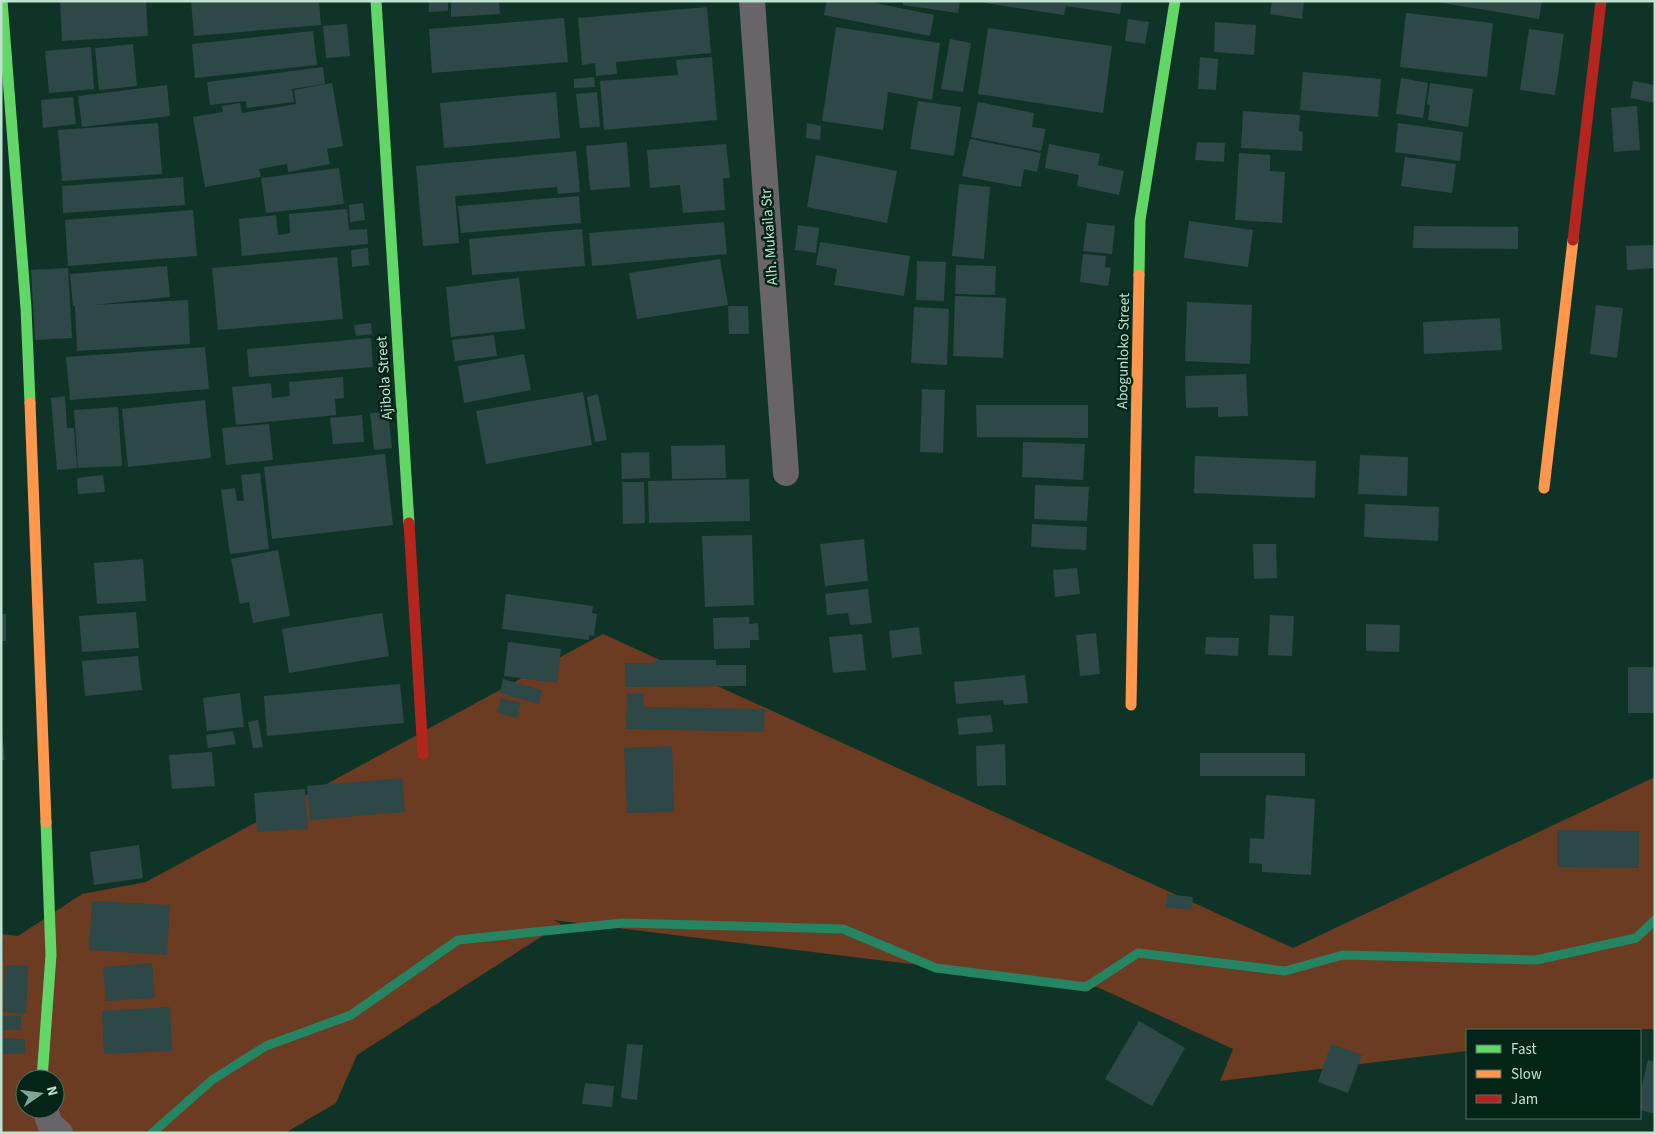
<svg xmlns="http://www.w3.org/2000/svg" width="1656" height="1134" font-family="'Source Sans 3',sans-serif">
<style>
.green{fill:#6b3c22;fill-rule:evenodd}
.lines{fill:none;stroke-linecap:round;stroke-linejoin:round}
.stream{stroke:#258562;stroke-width:9}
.building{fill:#2d4846}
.street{stroke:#686467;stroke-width:26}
.fast{stroke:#63d668;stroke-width:11}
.slow{stroke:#ff974d;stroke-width:11}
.jam{stroke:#b3261e;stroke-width:11}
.labels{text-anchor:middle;stroke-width:5;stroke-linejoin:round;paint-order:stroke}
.street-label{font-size:15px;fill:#bee1d0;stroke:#052418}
</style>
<rect width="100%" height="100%" fill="#103327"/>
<!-- green -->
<path class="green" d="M603,634L1293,948L1655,777V1029L1467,1030V1051L1220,1081L1233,1049L1097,987L553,920L561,924L357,1055L336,1103L285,1133H1V934L18,936L82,894L146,882ZM25,1079H55V1109H25Z"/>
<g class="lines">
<!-- stream -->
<path class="stream" d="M152,1133L212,1080L266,1046L351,1015L458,940L623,923L843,929L936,968L1086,987L1138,953L1285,971L1343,955L1536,960L1636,938L1655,920"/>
</g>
<!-- building -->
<path class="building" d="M60,1H146L148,36L62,41Z
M191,1H319L321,25L194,36Z
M429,1H448V11L429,12Z
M451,1H499L500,14L451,17Z
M827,1H866L934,15L930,36L824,15Z
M903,1H960L958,13L903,5Z
M985,1H1122L1120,14L1066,6L1064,15L985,3Z
M1272,1H1304L1302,19L1270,14Z
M1431,1H1542L1539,19Z
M707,7L711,53L616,62L617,74L596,76L595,63L582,65L578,18Z
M1406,13L1493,23L1487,77L1400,67Z
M564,18L568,62L432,73L429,29Z
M1128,19L1149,22L1145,44L1125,41Z
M1215,22L1256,25L1254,55L1214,52Z
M347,24L350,56L326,58L323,26Z
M836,27L940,43L932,100L888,92L883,130L822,121Z
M988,28L1112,46L1103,113L978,94Z
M1529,29L1564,34L1555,95L1520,90Z
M313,31L317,65L195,78L192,44Z
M950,39L971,43L963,92L941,89Z
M133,44L137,86L99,90L95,48Z
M91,47L94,89L49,93L45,51Z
M712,57L717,120L604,130L600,81L678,75L676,60Z
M1200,57L1218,59L1216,90L1198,89Z
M323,67L325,84L292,89L294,102L247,108L246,101L210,105L207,82Z
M1303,72L1381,79L1378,117L1300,110Z
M594,77L595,87L574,88V79Z
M1401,78L1428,83L1423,118L1396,114Z
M1633,81L1655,85V103L1630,98Z
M332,83L343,146L327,149L330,164L288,172L287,164L259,169L261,177L205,187L193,117L223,112L222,106L240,103L242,113L296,104L294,90Z
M1430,83L1473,89L1468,127L1428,120L1430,105L1427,104Z
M167,85L170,116L82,127L78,96Z
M556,92L560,138L444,148L440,103Z
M597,92L600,127L580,128L576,94Z
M73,97L76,124L43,128L41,100Z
M918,101L961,107L954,156L910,149Z
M978,102L1034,113L1032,127L1046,129L1041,151L971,137Z
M1637,106L1640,150L1614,152L1611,108Z
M1243,111L1300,115L1299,131L1303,132L1302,151L1241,148Z
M158,123L162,174L62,181L58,130Z
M807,123L821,126L820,140L806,138Z
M1398,123L1463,132L1460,161L1395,152Z
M970,139L1041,153L1037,172L1024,169L1021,187L962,176Z
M627,142L630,187L590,190L586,146Z
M1197,142L1225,143L1224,162L1195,160Z
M726,144L730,178H723L725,210L683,213L680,185L650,188L647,150Z
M1049,144L1100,154L1098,165L1124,171L1119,195L1077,186L1079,175L1045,168Z
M576,151L580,192L558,194L557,187L455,196L459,243L423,246L416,166Z
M1239,153L1270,155V171L1285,172L1282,223L1235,220Z
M816,155L897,171L887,223L807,207Z
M1405,157L1456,164L1452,193L1401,186Z
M339,168L344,204L266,213L261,178Z
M183,177L185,205L63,213L62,186Z
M959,184L990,187L984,259L952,256Z
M579,196L581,223L461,233L458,206Z
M363,203L365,220L350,222L349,205Z
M347,209L349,230L367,229L368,244L242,256L239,219L276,215L278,235L290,233L289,214Z
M193,210L197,256L68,266L65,220Z
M1189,221L1253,230L1248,267L1184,258Z
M724,222L727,254L592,266L589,233Z
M1087,223L1115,226L1112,254L1083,251Z
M798,225L819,228L816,253L795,250Z
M1414,226L1518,227V249L1413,248Z
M582,229L585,266L472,275L469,239Z
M820,242L910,256L904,296L834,285L837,269L816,265Z
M1655,245V268L1627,270L1626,246Z
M368,248L369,265L352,267L351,250Z
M1083,254L1106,256L1105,267L1111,268L1108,286L1080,282Z
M337,257L343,319L218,330L212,268Z
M720,259L728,305L637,319L629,273Z
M917,261L946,262L944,301L916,300Z
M956,265L996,266L995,295L955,294Z
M167,266L170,297L92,305L188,300L190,344L77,351L75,306H73L70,274Z
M68,268L72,338L35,340L31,270Z
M519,278L525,329L451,337L446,287Z
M955,296L1006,298L1003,358L953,356Z
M1187,302L1252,305L1250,364L1185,361Z
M1596,305L1623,308L1617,358L1590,354Z
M728,306H748L749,334H729Z
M914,307L949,309L947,365L911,363Z
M1500,318L1502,350L1424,354L1423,322Z
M371,323L372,334L356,336L354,325Z
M494,335L497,356L455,361L452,340Z
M371,338L373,367L249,377L247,349Z
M205,347L209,389L70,400L66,357Z
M524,354L531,390L464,403L458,366Z
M1246,374L1248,416L1218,417V407L1186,408L1185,376Z
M343,377L344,398L335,399L336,415L236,425L232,387L271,383L272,398L290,396L289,382Z
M922,389L945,390L943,453L920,452Z
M583,392L592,445L486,464L476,411Z
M598,394L607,440L595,442L587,397Z
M65,396L67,428H74L77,468L57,470L51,398Z
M205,400L211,458L128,467L122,409Z
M976,405H1088V438L977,437Z
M118,407L122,466L78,468L74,410Z
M388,412L392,448L374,450L370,413Z
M362,415L364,442L333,444L330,418Z
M269,424L273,460L226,465L222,428Z
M1023,442L1085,444L1083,480L1022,477Z
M725,445L726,478L672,479L671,446Z
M649,452L650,478L622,479L621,453Z
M385,454L393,525L272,539L264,467Z
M1360,455L1408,457L1407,496L1358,494Z
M1195,456L1316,461L1315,498L1194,493Z
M260,473L269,549L230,554L221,490L235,488L237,501H244L241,475Z
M103,475L105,492L78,494L77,478Z
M749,479L750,521L649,523L648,481Z
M622,482H644L645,523L623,524Z
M1035,485L1089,487L1087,521L1034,519Z
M1365,504L1439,507L1438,541L1364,537Z
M1032,524L1087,527L1086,550L1031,547Z
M752,535L754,605L705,607L702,536Z
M864,539L868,581L825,586L820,544Z
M1253,544H1276L1277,578L1254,579Z
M278,550L290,616L253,623L249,602L240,604L231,559Z
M143,559L146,601L97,604L94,563Z
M1077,568L1080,594L1055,597L1053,570Z
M868,589L872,623L850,625L848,613L827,615L825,594Z
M506,594L593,606L592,613L597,614L594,636L589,635V640L502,629Z
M136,612L139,648L82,652L79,616Z
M382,613L389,656L289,673L282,629Z
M1,614H6V641H1Z
M1270,615L1294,616L1292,656L1268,655Z
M749,617V624L758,623L759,640H750V648L714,649L713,618Z
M1366,624L1400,625L1399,652L1366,651Z
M919,627L922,654L892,658L889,631Z
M1096,633L1100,674L1080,676L1076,635Z
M862,634L866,670L833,673L829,637Z
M1206,637L1239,638L1238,656L1205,654Z
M508,642L561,649L557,683L504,676Z
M138,656L142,690L85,696L82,661Z
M655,660H716V665H746V686L626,687L625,663H655Z
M1628,667H1655V713H1628Z
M1025,675L1028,703L1004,705L1003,700L956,704L954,682Z
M503,679L542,690L539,704L500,693Z
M400,684L404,723L267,736L264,696Z
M240,693L244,727L207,731L203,698Z
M627,693L643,694L644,707L765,709L764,732L626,729Z
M501,698L521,703L517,718L497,713Z
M991,715L993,732L959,735L957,718Z
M258,720L263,747L253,748L248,722Z
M1,725L5,760H1Z
M233,731L236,744L208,748L206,735Z
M1005,744L1006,785L977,786L976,746Z
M672,746L674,812L627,813L624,748Z
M212,752L215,786L172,789L169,755Z
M1200,753H1305V776H1200Z
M402,778L405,812L310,820L307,786Z
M305,789L308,829L257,832L254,793Z
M1266,795L1315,799L1311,875L1262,872V864L1249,863L1250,838L1264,839Z
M1557,830L1639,831V868L1557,867Z
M139,845L143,878L94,885L90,852Z
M1167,894L1193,897L1192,910L1166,907Z
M92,901L170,905L167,955L89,950Z
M1,939H4L3,961H1Z
M152,963L155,998L106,1001L103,967Z
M5,965L28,966L26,1014L3,1012Z
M170,1007L172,1051L104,1054L102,1011Z
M1,1016H21V1030H3V1038L25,1039V1054H1Z
M1139,1021L1185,1048L1152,1106L1105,1079Z
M627,1044L643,1045L637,1100L621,1098Z
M1331,1044L1362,1055L1348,1093L1318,1082Z
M1648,1060L1655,1062V1114L1640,1110V1093Z
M585,1083L614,1086L612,1107L582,1104Z"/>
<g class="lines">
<!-- street -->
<path class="street" d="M752,1L786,473
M45,1109L50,1124L60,1133"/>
<!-- fast -->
<path class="fast" d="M2,1L26,308L30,403
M376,1L409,523
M1139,275L1140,220L1175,1
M42,1079L51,955L46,822"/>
<!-- slow -->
<path class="slow" d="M30,403L46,822
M1544,488L1573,240
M1131,705L1139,275"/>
<!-- jam -->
<path class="jam" d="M1573,240L1601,1
M409,523L423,754"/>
</g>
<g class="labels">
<!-- street labels -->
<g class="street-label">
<text transform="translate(769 237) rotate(-94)" y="5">Alh. Mukaila Str</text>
<text transform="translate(1123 351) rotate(-89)" y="5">Abogunloko Street</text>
<text transform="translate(384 378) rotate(-94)" y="5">Ajibola Street</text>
</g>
</g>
<!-- border -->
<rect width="1656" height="1134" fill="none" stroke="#bee1d0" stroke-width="5"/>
<!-- legend -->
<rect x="1466" y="1029" width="175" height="90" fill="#052418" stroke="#4f7062"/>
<rect x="1476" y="1045" width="25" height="8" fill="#63d668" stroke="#4f7062"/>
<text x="1511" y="1054" font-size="15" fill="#bee1d0">Fast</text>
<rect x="1476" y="1070" width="25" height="8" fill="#ff974d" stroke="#4f7062"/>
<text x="1511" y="1079" font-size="15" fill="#bee1d0">Slow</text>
<rect x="1476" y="1095" width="25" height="8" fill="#b3261e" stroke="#4f7062"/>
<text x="1511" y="1104" font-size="15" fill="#bee1d0">Jam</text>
<!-- north arrow -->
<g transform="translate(40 1094) rotate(76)"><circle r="24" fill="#052418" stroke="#4f7062"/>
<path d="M0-4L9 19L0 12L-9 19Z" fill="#81a495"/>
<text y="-8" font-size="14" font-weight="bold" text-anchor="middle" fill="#bee1d0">N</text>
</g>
</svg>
